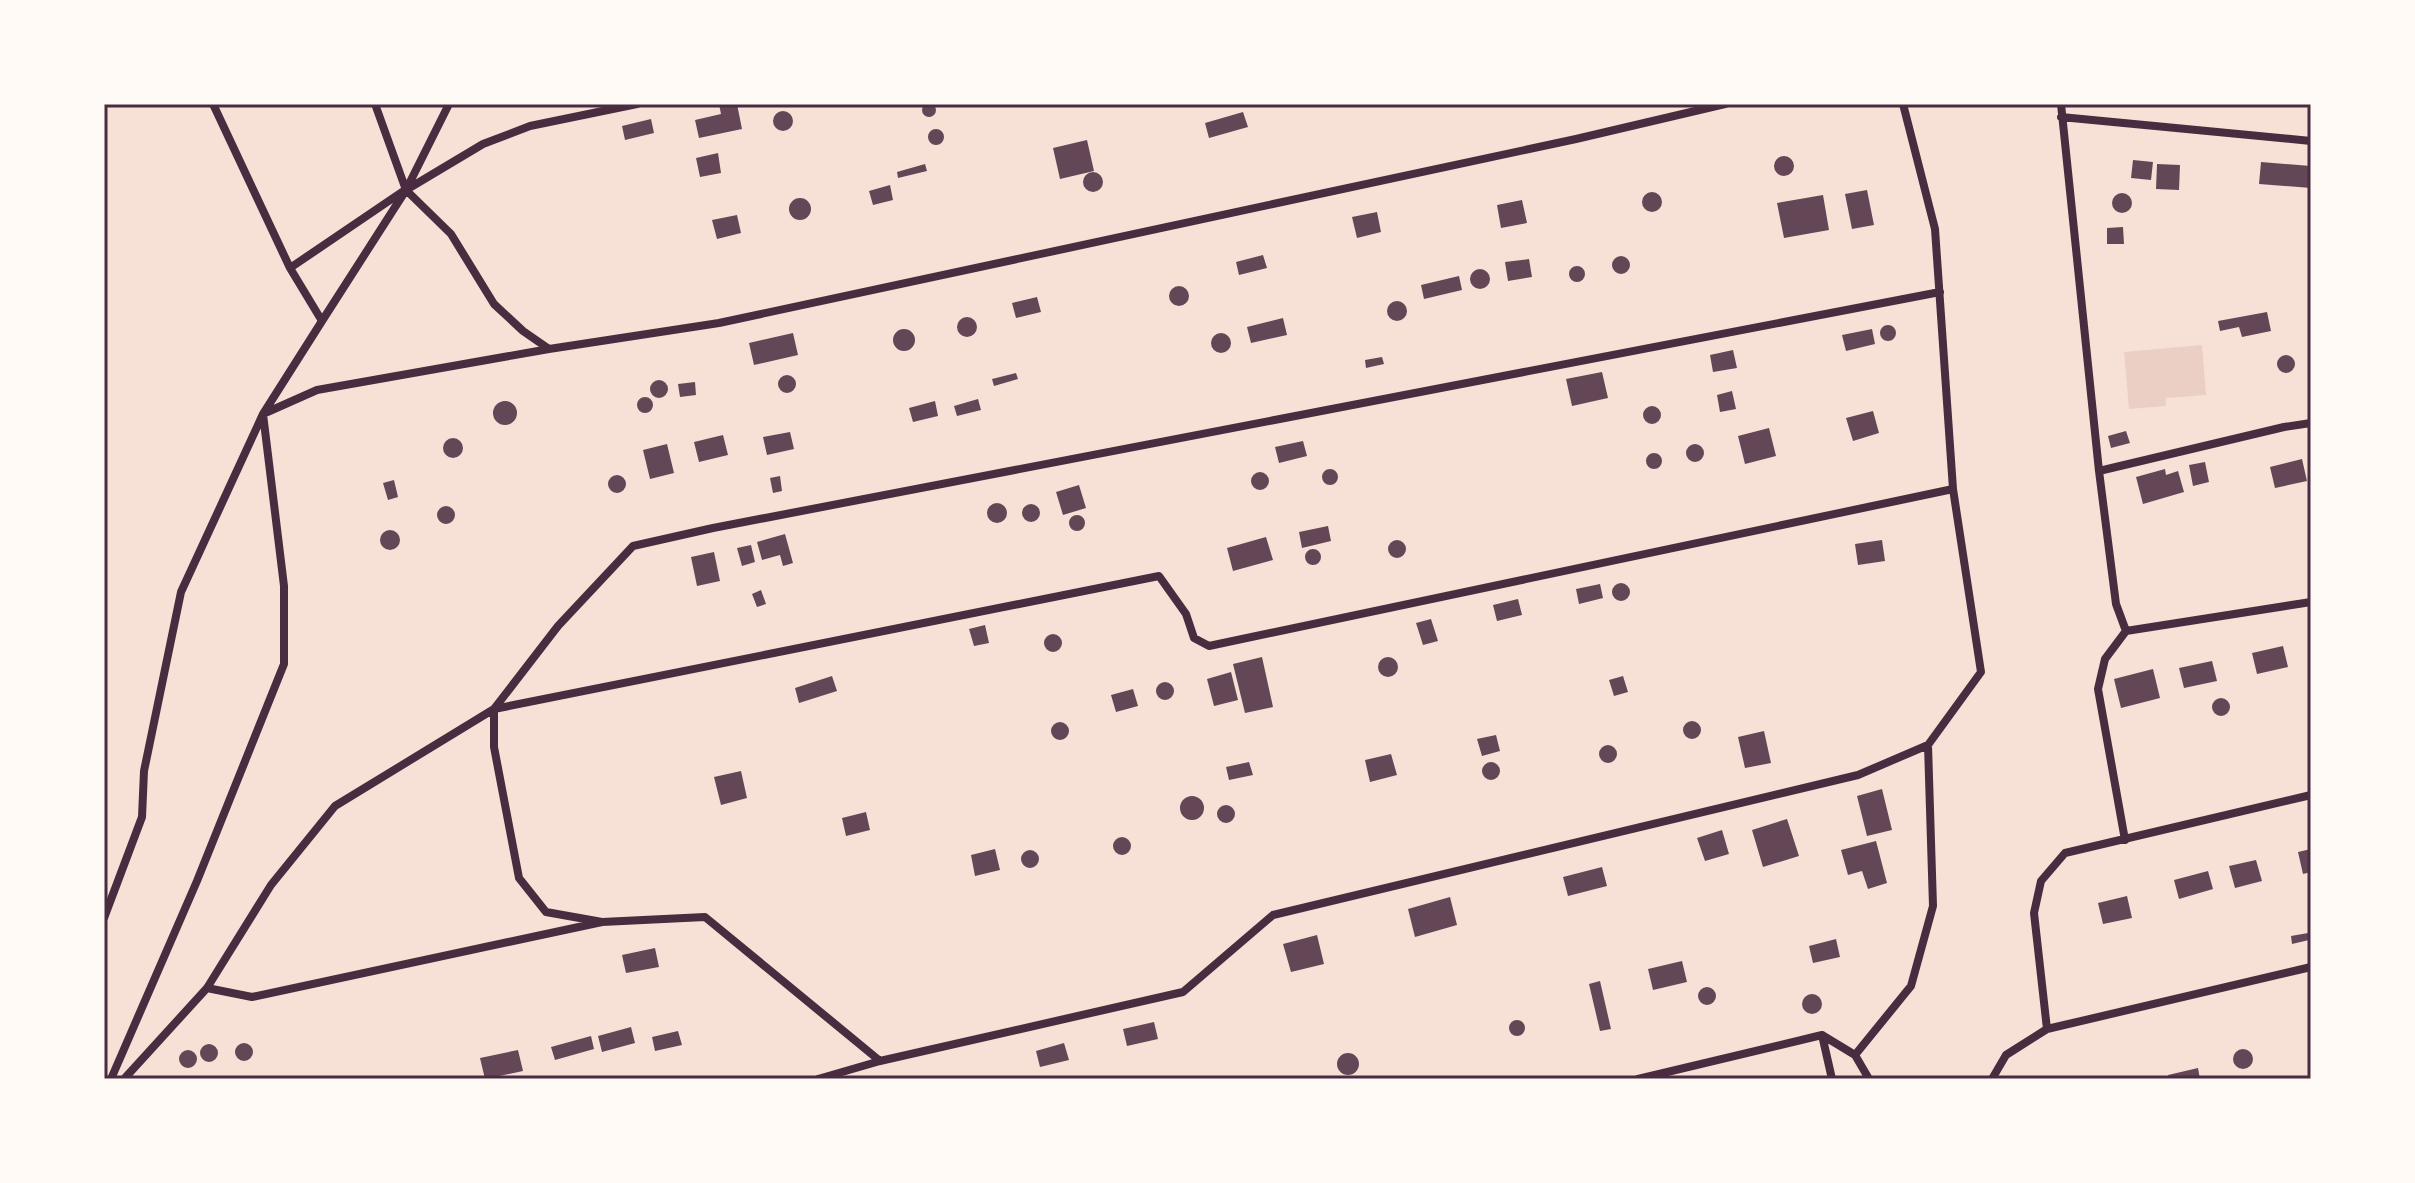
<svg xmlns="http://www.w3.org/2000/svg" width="2415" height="1183" font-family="'Archivo Narrow',sans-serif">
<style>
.green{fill:#ebcfc5}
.building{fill:#644757}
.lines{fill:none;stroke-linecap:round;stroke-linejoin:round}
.minor{stroke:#4a2c40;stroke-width:8}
.neatline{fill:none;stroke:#4a2c40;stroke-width:3}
</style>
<rect width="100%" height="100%" fill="#f7e1d7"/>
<!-- green -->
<path class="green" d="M2202,345L2206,395L2166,398V406L2129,409L2124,352Z"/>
<!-- building -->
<path class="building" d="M922 110a7 7 0 1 1 14 0a7 7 0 1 1-14 0Z
M719,104H737L742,129L699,138L695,120L721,114Z
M773 121a10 10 0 1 1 20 0a10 10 0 1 1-20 0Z
M1243,112L1248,127L1209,138L1205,123Z
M651,119L654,133L625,140L622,126Z
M928 137a8 8 0 1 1 16 0a8 8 0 1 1-16 0Z
M1087,140L1094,171L1060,179L1053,148Z
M718,153L721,173L700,177L696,158Z
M1774 166a10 10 0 1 1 20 0a10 10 0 1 1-20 0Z
M2133,160L2153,162L2151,180L2131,178Z
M2261,162L2311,166V188L2259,184Z
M925,164L927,171L898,178L897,172Z
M2157,164L2180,165L2179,190L2156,189Z
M1083 182a10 10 0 1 1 20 0a10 10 0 1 1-20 0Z
M890,185L893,200L873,205L869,191Z
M1867,190L1874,225L1852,229L1845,194Z
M1642 202a10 10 0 1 1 20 0a10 10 0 1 1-20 0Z
M2112 203a10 10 0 1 1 20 0a10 10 0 1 1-20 0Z
M1823,195L1829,230L1784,238L1777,203Z
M789 209a11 11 0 1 1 22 0a11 11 0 1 1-22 0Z
M1522,200L1527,223L1501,228L1497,205Z
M1377,212L1381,232L1357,238L1352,217Z
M737,215L741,233L717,239L712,220Z
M2123,227L2124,244H2107V228Z
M1263,255L1267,268L1239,275L1236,262Z
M1612 265a9 9 0 1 1 18 0a9 9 0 1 1-18 0Z
M1529,259L1532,277L1508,281L1505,262Z
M1569 274a8 8 0 1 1 16 0a8 8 0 1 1-16 0Z
M1470 279a10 10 0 1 1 20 0a10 10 0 1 1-20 0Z
M1459,276L1462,290L1424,299L1421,285Z
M1169 296a10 10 0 1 1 20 0a10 10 0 1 1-20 0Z
M1037,297L1041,312L1016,318L1012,303Z
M1387 311a10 10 0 1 1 20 0a10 10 0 1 1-20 0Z
M2267,312L2271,331L2242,337L2239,327L2220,331L2218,321Z
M957 327a10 10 0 1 1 20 0a10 10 0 1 1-20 0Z
M1283,318L1287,335L1251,343L1247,327Z
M1880 333a8 8 0 1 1 16 0a8 8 0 1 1-16 0Z
M1872,329L1875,344L1846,351L1842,335Z
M893 340a11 11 0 1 1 22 0a11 11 0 1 1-22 0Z
M793,333L798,355L754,365L749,343Z
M1211 343a10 10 0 1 1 20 0a10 10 0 1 1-20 0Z
M1733,350L1737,368L1713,372L1710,355Z
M2277 364a9 9 0 1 1 18 0a9 9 0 1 1-18 0Z
M1382,357L1384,364L1366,368L1365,360Z
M1602,372L1608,398L1572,406L1566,379Z
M1016,373L1018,379L994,386L992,379Z
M778 384a9 9 0 1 1 18 0a9 9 0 1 1-18 0Z
M650 389a9 9 0 1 1 18 0a9 9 0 1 1-18 0Z
M695,382L696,395L680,397L678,384Z
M1732,391L1736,409L1720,412L1717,395Z
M637 405a8 8 0 1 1 16 0a8 8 0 1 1-16 0Z
M978,399L981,410L957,416L954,406Z
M935,401L938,416L913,422L909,408Z
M493 413a12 12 0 1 1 24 0a12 12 0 1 1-24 0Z
M1643 415a9 9 0 1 1 18 0a9 9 0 1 1-18 0Z
M1873,411L1879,433L1853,441L1846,418Z
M1769,428L1776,456L1745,464L1738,436Z
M2126,431L2130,443L2111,448L2108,436Z
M790,432L794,449L767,455L763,437Z
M723,435L728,455L699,462L694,442Z
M443 448a10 10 0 1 1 20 0a10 10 0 1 1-20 0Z
M1303,441L1307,456L1279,463L1275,447Z
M667,444L674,473L650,479L643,450Z
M1686 453a9 9 0 1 1 18 0a9 9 0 1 1-18 0Z
M1646 461a8 8 0 1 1 16 0a8 8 0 1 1-16 0Z
M2302,459L2307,481L2275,488L2270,467Z
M2205,462L2209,482L2193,486L2189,465Z
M2165,469L2166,475L2178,471L2184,492L2143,504L2136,477Z
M1322 477a8 8 0 1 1 16 0a8 8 0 1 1-16 0Z
M1251 481a9 9 0 1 1 18 0a9 9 0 1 1-18 0Z
M608 484a9 9 0 1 1 18 0a9 9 0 1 1-18 0Z
M780,476L782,491L773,493L770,478Z
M394,480L398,497L388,500L383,483Z
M1079,485L1086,508L1063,515L1056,492Z
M987 513a10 10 0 1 1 20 0a10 10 0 1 1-20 0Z
M1022 513a9 9 0 1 1 18 0a9 9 0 1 1-18 0Z
M437 515a9 9 0 1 1 18 0a9 9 0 1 1-18 0Z
M1069 523a8 8 0 1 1 16 0a8 8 0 1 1-16 0Z
M1328,526L1331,541L1302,548L1299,532Z
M380 540a10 10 0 1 1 20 0a10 10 0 1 1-20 0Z
M785,534L793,563L783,566L780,555L762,560L757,542Z
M1266,537L1273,560L1233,571L1227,548Z
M1882,540L1885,561L1858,565L1855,544Z
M1388 549a9 9 0 1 1 18 0a9 9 0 1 1-18 0Z
M751,545L755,562L742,566L737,548Z
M1305 557a8 8 0 1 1 16 0a8 8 0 1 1-16 0Z
M714,552L720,581L697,586L691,557Z
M1612 592a9 9 0 1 1 18 0a9 9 0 1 1-18 0Z
M1600,584L1603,598L1579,604L1576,589Z
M761,590L766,604L757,607L752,594Z
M1518,599L1522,615L1497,621L1493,605Z
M1431,619L1438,641L1423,645L1416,623Z
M985,625L989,643L974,646L969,629Z
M1044 643a9 9 0 1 1 18 0a9 9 0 1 1-18 0Z
M2283,646L2288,667L2257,674L2252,653Z
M1262,657L1273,707L1245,713L1233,664Z
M1378 667a10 10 0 1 1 20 0a10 10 0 1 1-20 0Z
M2212,661L2217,681L2184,688L2179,668Z
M2153,669L2160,698L2121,708L2114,679Z
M1231,672L1238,700L1214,706L1207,679Z
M832,676L837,691L799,703L795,688Z
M1623,676L1628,692L1614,696L1609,680Z
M1156 691a9 9 0 1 1 18 0a9 9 0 1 1-18 0Z
M1133,689L1138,706L1116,712L1111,695Z
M2212 707a9 9 0 1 1 18 0a9 9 0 1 1-18 0Z
M1683 730a9 9 0 1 1 18 0a9 9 0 1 1-18 0Z
M1051 731a9 9 0 1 1 18 0a9 9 0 1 1-18 0Z
M1764,731L1771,763L1745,768L1738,737Z
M1496,735L1500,751L1482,756L1477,739Z
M1599 754a9 9 0 1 1 18 0a9 9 0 1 1-18 0Z
M1391,754L1397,775L1370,782L1365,760Z
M1249,762L1253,775L1229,780L1226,767Z
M1482 771a9 9 0 1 1 18 0a9 9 0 1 1-18 0Z
M741,771L747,798L721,805L714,777Z
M1882,789L1892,830L1867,836L1857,796Z
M1180 808a12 12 0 1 1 24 0a12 12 0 1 1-24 0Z
M1217 814a9 9 0 1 1 18 0a9 9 0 1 1-18 0Z
M866,812L870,830L846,836L842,818Z
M1787,819L1799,856L1763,867L1752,830Z
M1722,830L1729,854L1705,861L1697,838Z
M1113 846a9 9 0 1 1 18 0a9 9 0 1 1-18 0Z
M1876,841L1887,883L1868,889L1862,871L1848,875L1841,850Z
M995,849L1000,870L975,876L971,855Z
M2311,849V872L2303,874L2298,852Z
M1021 859a9 9 0 1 1 18 0a9 9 0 1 1-18 0Z
M2256,860L2262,881L2235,888L2229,866Z
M1602,867L1607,886L1568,896L1563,877Z
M2208,871L2213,889L2179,899L2174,880Z
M2127,896L2132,918L2103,924L2098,903Z
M1450,897L1457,925L1415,937L1408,909Z
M2308,933L2309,940L2292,944L2291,936Z
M1317,935L1324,964L1291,972L1283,944Z
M1836,939L1840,957L1813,963L1809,946Z
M655,948L659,967L626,973L622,955Z
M1682,961L1687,982L1653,990L1648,969Z
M1600,981L1611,1029L1600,1031L1589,984Z
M1698 996a9 9 0 1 1 18 0a9 9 0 1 1-18 0Z
M1802 1004a10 10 0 1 1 20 0a10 10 0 1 1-20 0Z
M1509 1028a8 8 0 1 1 16 0a8 8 0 1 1-16 0Z
M1154,1022L1158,1039L1127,1046L1123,1029Z
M631,1027L635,1043L602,1052L598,1036Z
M678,1031L682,1045L655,1051L652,1037Z
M591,1036L594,1049L555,1060L551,1047Z
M1064,1043L1069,1060L1040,1067L1036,1051Z
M235 1052a9 9 0 1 1 18 0a9 9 0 1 1-18 0Z
M200 1053a9 9 0 1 1 18 0a9 9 0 1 1-18 0Z
M2233 1059a10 10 0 1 1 20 0a10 10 0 1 1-20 0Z
M518,1050L523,1071L485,1079L480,1058Z
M179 1059a9 9 0 1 1 18 0a9 9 0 1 1-18 0Z
M1337 1064a11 11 0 1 1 22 0a11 11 0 1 1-22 0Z
M2198,1068L2200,1079H2169L2168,1075Z"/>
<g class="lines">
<!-- minor -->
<path class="minor" d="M375,104L406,190
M637,104L530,126L483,144L406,190L451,234L494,304L523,331L549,349L719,323L1576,139L1725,104
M2061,104L2099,471L2116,604L2126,631
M2061,117L2311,141
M290,268L402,192
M322,321L406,190L449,104
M2099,471L2284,427L2311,423
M2125,840L2098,689L2105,659L2126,631L2311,602
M104,918L142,817L144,771L181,592L263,414L322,321L290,268L213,104
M602,922L546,912L519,878L494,747V709L558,626L633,546L713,528L1940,292
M207,988L252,997L602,922L705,917L880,1061
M2047,1029L2311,967
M1822,1035L1832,1079
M1855,1055L1911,986L1933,906L1928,745
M111,1079L197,881L284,664V586L263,414L317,390L549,349
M124,1079L207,988L271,885L335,806L494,709L1159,576L1186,614L1194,638L1209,646L1953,489
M818,1079L880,1061L1183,992L1273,915L1858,775L1928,745L1981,672L1953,489L1935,229L1903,104
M1638,1079L1822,1035L1855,1055L1869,1079
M1992,1079L2006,1055L2047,1029L2034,913L2041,881L2065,853L2311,795"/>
</g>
<!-- border -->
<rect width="2415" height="1183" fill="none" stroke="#fffaf5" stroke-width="212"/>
<rect x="106" y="106" width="2203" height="971" class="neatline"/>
</svg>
